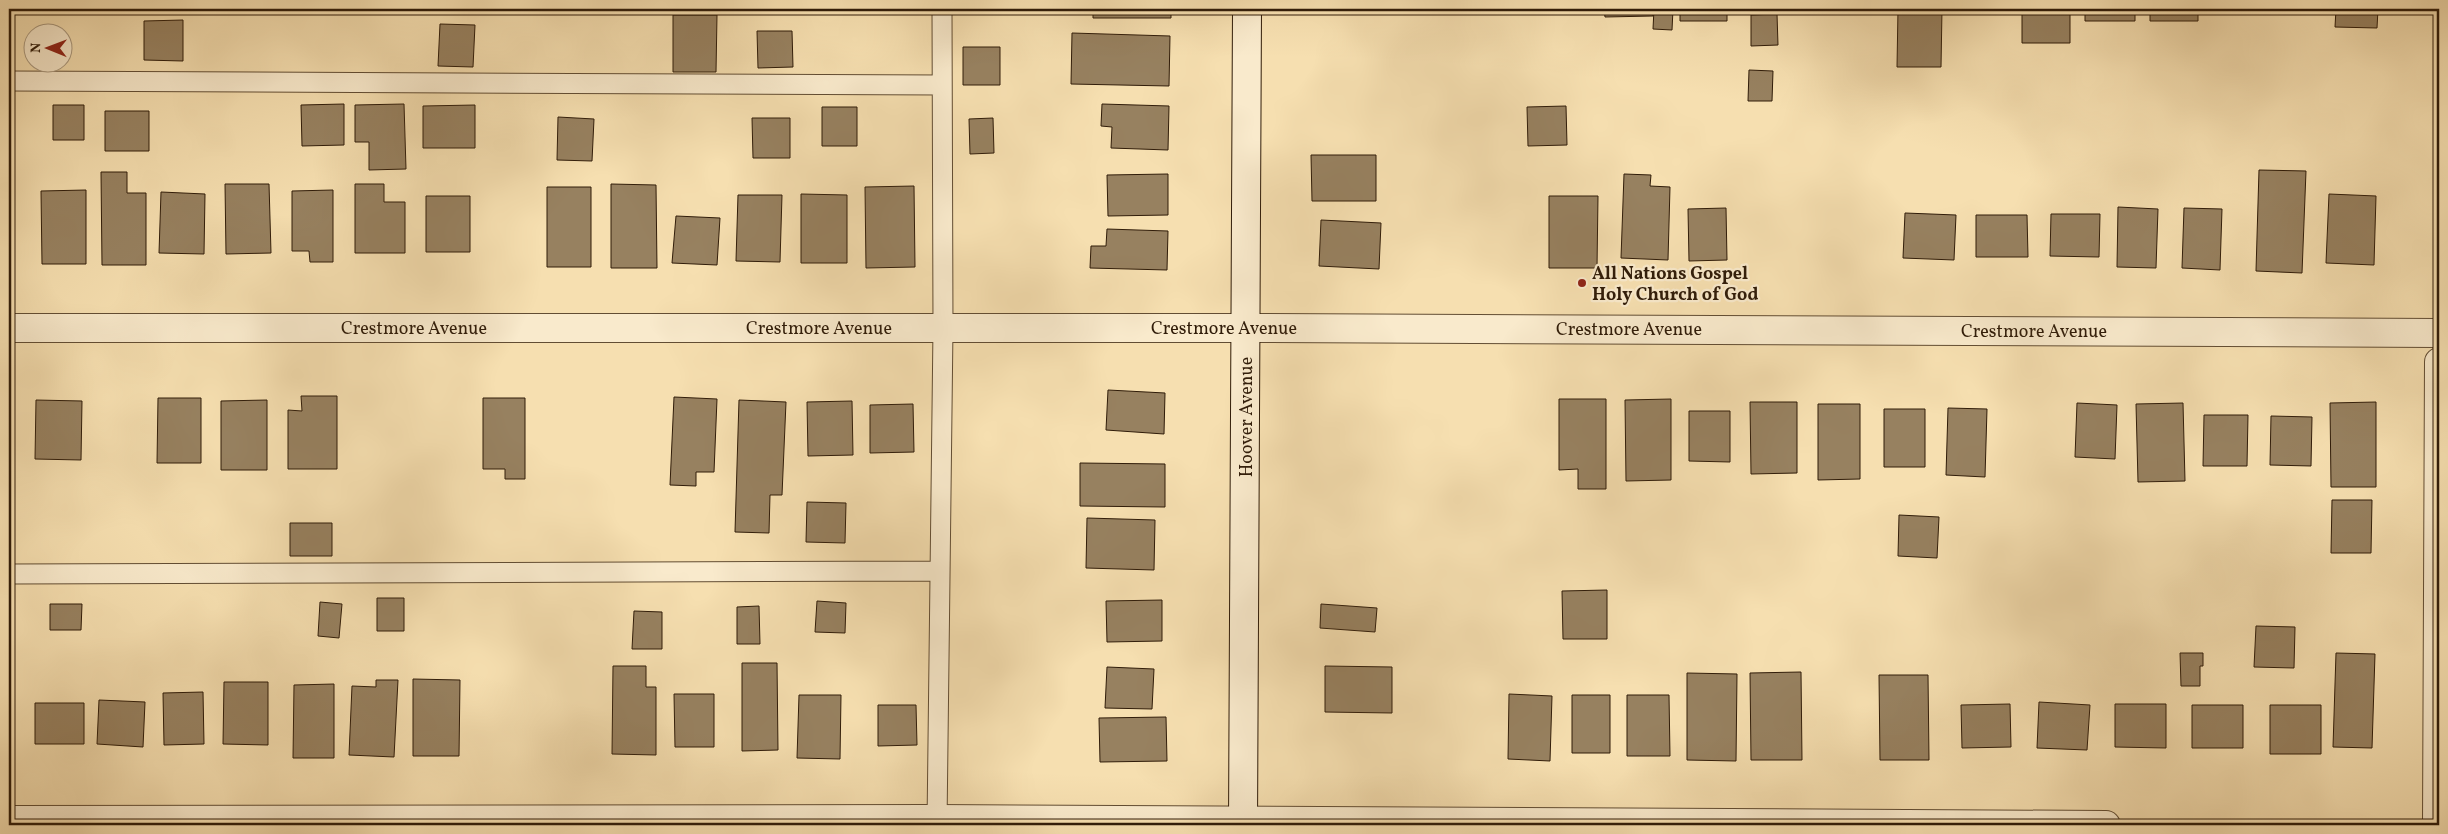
<svg xmlns="http://www.w3.org/2000/svg" width="2448" height="834" font-family="Vollkorn,serif">
<style>
.building{fill:#978160;stroke:#301c09}
.lines{fill:none;stroke-linecap:round;stroke-linejoin:round}
.lane-casing{stroke:#624d33;stroke-width:21}
.street-casing{stroke:#624d33;stroke-width:30}
.secondary-casing{stroke:#301c09;stroke-width:30}
.lane{stroke:#f9eacc;stroke-width:19}
.street{stroke:#f9eacc;stroke-width:28}
.secondary{stroke:#f9eacc;stroke-width:28}
.poi-dot{fill:#8f2418;stroke:#f9eacc;stroke-width:2}
.labels{text-anchor:middle;stroke-width:4.5;stroke-linejoin:round;paint-order:stroke}
.poi-label{font-size:18px;font-weight:bold;fill:#301c09;stroke:#f9eacc;text-anchor:start}
.street-label{font-size:18px;fill:#301c09;stroke:#f9eacc}
</style>
<rect width="100%" height="100%" fill="#f6dfb0"/>
<filter id="stains"><feTurbulence type="fractalNoise" baseFrequency=".004" numOctaves="4"/><feColorMatrix values="0 0 0 0 .2 0 0 0 0 .09 0 0 0 0 .02 0 0 0 .5 -.17"/></filter>
<radialGradient id="worn" r=".72"><stop offset=".6" stop-color="#630" stop-opacity="0"/><stop offset="1" stop-color="#630" stop-opacity=".3"/></radialGradient>
<!-- building -->
<path class="building" d="M1093,9H1171V18H1093Z
M1530,9H1545V14H1530Z
M1604,9H1653V16L1605,17Z
M1654,9H1673L1672,30L1653,29Z
M1680,9H1727V21H1680Z
M1898,9H1942L1941,67H1897Z
M1963,9H2005V13H1963Z
M2022,9H2070V43H2022Z
M2085,9H2135V21H2085Z
M2150,9H2198V21H2150Z
M2336,9H2378L2377,28L2335,27Z
M1777,14L1778,45L1751,46V15Z
M673,15H717L716,72H673Z
M183,20V61L144,60V21Z
M440,24L475,25L473,67L438,66Z
M757,31H792L793,67L758,68Z
M1072,33L1170,36L1169,86L1071,84Z
M963,47H1000V85H963Z
M1749,70L1773,71L1772,101H1748Z
M344,104V145L302,146L301,105Z
M404,104L406,169L369,170V142H355V105Z
M1102,104L1169,106L1168,150L1111,148L1112,127L1101,126Z
M53,105H84V140H53Z
M475,105V148H423V106Z
M1566,106L1567,145L1528,146L1527,107Z
M822,107H857V146H822Z
M105,111H149V151H105Z
M558,117L594,119L592,161L557,160Z
M752,118H790V158H753Z
M993,118L994,153L970,154L969,119Z
M1311,155H1376V201H1312Z
M2259,170L2306,171L2302,273L2256,271Z
M101,172H127V193H146V265H102Z
M1168,174V215L1108,216L1107,175Z
M1624,174L1651,175L1650,186L1670,187L1668,260L1621,258Z
M225,184H269L271,253L226,254Z
M355,184H384V202H405V253H355Z
M611,184L656,185L657,268H611Z
M914,186L915,267L866,268L865,187Z
M547,187H591V267H547Z
M86,190V264H42L41,191Z
M333,190V262H310L309,251H292V191Z
M161,192L205,194L204,254L159,253Z
M801,194L847,195V263H801Z
M2329,194L2376,196L2374,265L2326,263Z
M738,195H782L780,262L736,261Z
M426,196H470V252H426Z
M1549,196H1598L1597,268H1549Z
M2118,207L2158,209L2156,268L2117,267Z
M1726,208L1727,260L1689,261L1688,209Z
M2184,208L2222,209L2220,270L2182,268Z
M1905,213L1956,215L1954,260L1903,258Z
M2051,214H2100L2099,257L2050,256Z
M1976,215H2027L2028,257H1976Z
M676,216L720,218L717,265L672,263Z
M1321,220L1381,223L1379,269L1319,266Z
M1107,229L1168,231L1167,270L1090,268L1091,246H1106Z
M1108,390L1165,393L1164,434L1106,430Z
M301,396H337V469H288V410L302,411Z
M674,397L717,399L714,472H696V486L670,485Z
M158,398H201V463H157Z
M483,398H525V479H505V469H483Z
M1559,399H1606V489H1578V469L1559,470Z
M1671,399V480L1626,481L1625,400Z
M36,400L82,401L81,460L35,459Z
M267,400V470H221V401Z
M739,400L786,402L782,495H770L769,533L735,532Z
M852,401L853,455L808,456L807,402Z
M1750,402H1797V473L1751,474Z
M2376,402V487H2331L2330,403Z
M2077,403L2117,405L2115,459L2075,457Z
M2183,403L2185,481L2138,482L2136,404Z
M913,404L914,452L870,453V405Z
M1818,404H1860V479L1818,480Z
M1948,408L1987,409L1985,477L1946,475Z
M1884,409H1925V467H1884Z
M1689,411H1730V462L1689,461Z
M2204,415H2248L2247,466H2203Z
M2271,416L2312,417L2311,466L2270,465Z
M1080,463L1165,464V507L1080,506Z
M2332,500H2372L2371,553H2331Z
M807,502L846,503L845,543L806,542Z
M1899,515L1939,517L1937,558L1898,556Z
M1087,518L1155,520L1154,570L1086,568Z
M290,523H332V556H290Z
M1607,590V639H1563L1562,591Z
M377,598H404V631H377Z
M1162,600V641L1107,642L1106,601Z
M817,601L846,603L845,633L815,632Z
M320,602L342,604L339,638L318,636Z
M50,604H82L81,630H50Z
M1321,604L1377,608L1375,632L1320,628Z
M759,606L760,644H737V607Z
M634,611L662,612V649H632Z
M2256,626L2295,627L2294,668L2254,667Z
M2180,653H2203V666H2200V686H2181Z
M2336,653L2375,654L2372,748L2333,747Z
M742,663H777L778,750L742,751Z
M613,666H646V687H656V755L612,754Z
M1325,666L1392,667V713L1325,712Z
M1107,667L1154,669L1152,709L1105,708Z
M1801,672L1802,760H1751L1750,673Z
M1687,673L1737,674L1736,761L1687,760Z
M1879,675H1928L1929,760H1880Z
M413,679L460,680L459,756H413Z
M376,680H398L394,757L349,755L352,686L376,687Z
M224,682H268V745L223,744Z
M334,684V758H293L294,685Z
M203,692L204,744L164,745L163,693Z
M674,694H714V747H675Z
M1509,694L1552,696L1550,761L1508,759Z
M799,695H841L840,759L797,758Z
M1572,695H1610V753H1572Z
M1627,695H1669L1670,756H1627Z
M99,700L145,702L143,747L97,744Z
M2039,702L2090,705L2087,750L2037,748Z
M35,703H84V744H35Z
M2010,704L2011,747L1962,748L1961,705Z
M2115,704H2166V748L2115,747Z
M878,705H916L917,745L878,746Z
M2192,705H2243V748H2192Z
M2270,705H2321V754H2270Z
M1166,717L1167,761L1100,762L1099,718Z"/>
<g class="lines">
<!-- lane casing -->
<g class="lane-casing">
<path id="lane" d="M9,81L942,85
M9,574L940,571
M937,825L943,328L942,9"/>
</g>
<!-- street casing -->
<g class="street-casing">
<path id="street" d="M9,328H1246L2439,333
M9,820L936,819L2106,825
M2437,825L2439,362"/>
</g>
<!-- secondary casing -->
<g class="secondary-casing">
<path id="secondary" d="M1243,825L1247,9"/>
</g>
<!-- lane -->
<use href="#lane" class="lane"/>
<!-- street -->
<use href="#street" class="street"/>
<!-- secondary -->
<use href="#secondary" class="secondary"/>
</g>
<!-- markers -->
<circle class="poi-dot" cx="1582" cy="283" r="5"/>
<g class="labels">
<!-- poi labels -->
<g class="poi-label">
<text x="1592" y="279">All Nations Gospel<tspan x="1592" dy="21">Holy Church of God</tspan></text>
</g>
<!-- street labels -->
<g class="street-label">
<text x="414" y="334">Crestmore Avenue</text>
<text x="819" y="334">Crestmore Avenue</text>
<text x="1224" y="334">Crestmore Avenue</text>
<text x="1629" y="335">Crestmore Avenue</text>
<text x="2034" y="337">Crestmore Avenue</text>
<text transform="translate(1246 417) rotate(-90)" y="6">Hoover Avenue</text>
</g>
</g>
<!-- margin -->
<rect width="2448" height="834" fill="none" stroke="#f6dfb0" stroke-width="30"/>
<rect x="10" y="10" width="2428" height="814" fill="none" stroke="#301c09" stroke-width="2.5"/>
<rect x="15" y="15" width="2418" height="804" fill="none" stroke="#301c09"/>
<!-- north arrow -->
<g transform="translate(48 48) rotate(271)"><circle r="24" fill="#f9eacc" stroke="#a9987e"/>
<path d="M0-4L9 19L0 12L-9 19Z" fill="#8f2418"/>
<text y="-8" font-size="14" font-weight="bold" text-anchor="middle" fill="#301c09">N</text>
</g>
<rect width="100%" height="100%" filter="url(#stains)"/>
<rect width="100%" height="100%" fill="url(#worn)"/>
</svg>
